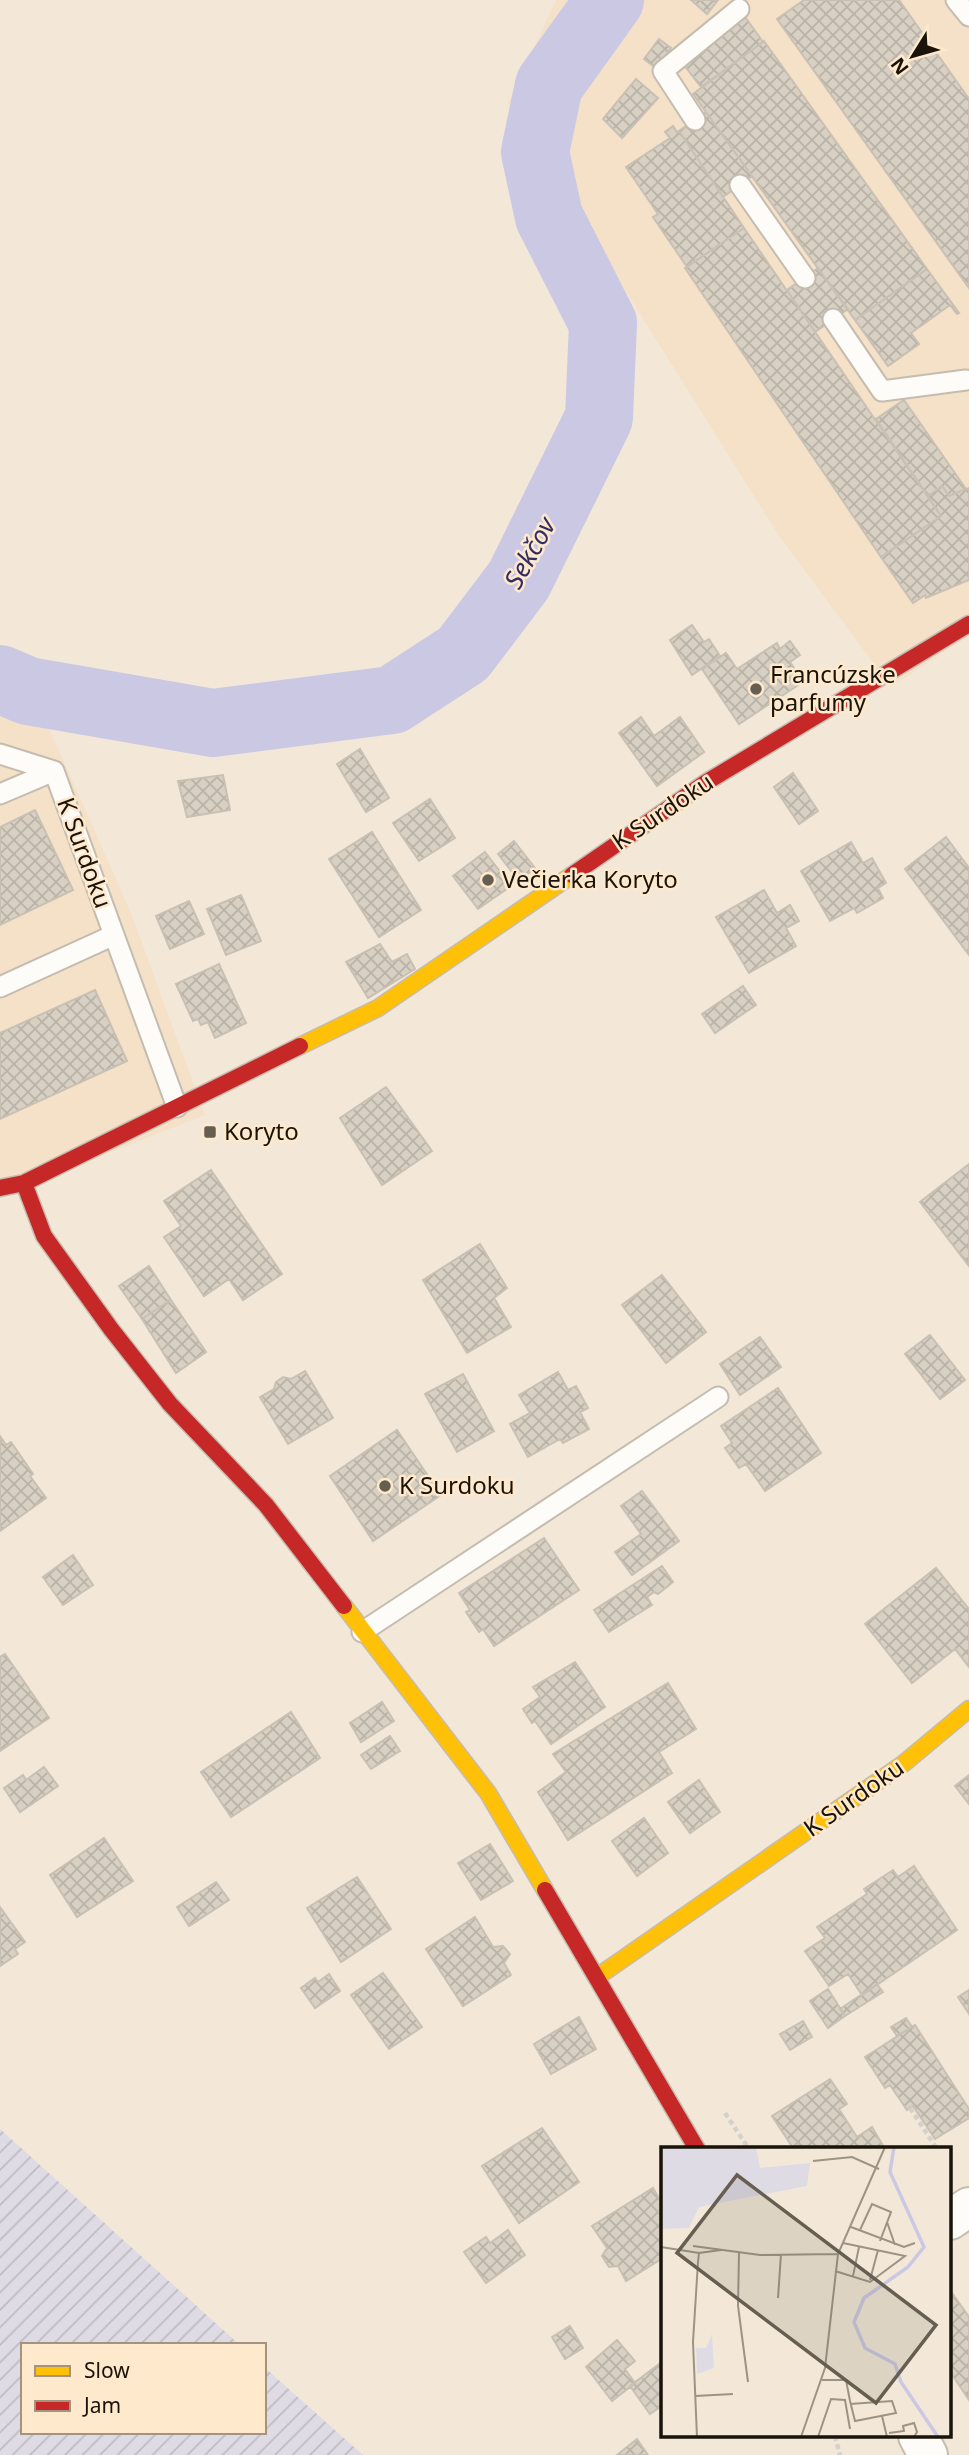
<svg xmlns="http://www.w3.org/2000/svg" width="969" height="2455" font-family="'Noto Sans',sans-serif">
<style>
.built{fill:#f4e1c7}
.garden{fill:url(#garden-furrows)}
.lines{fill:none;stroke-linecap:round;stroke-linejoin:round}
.river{stroke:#cbc8e4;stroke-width:68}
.building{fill:url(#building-cross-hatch);stroke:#c9c0b4;stroke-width:2}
.lane-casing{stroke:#c5bcb0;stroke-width:23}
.street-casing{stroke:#c5bcb0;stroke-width:42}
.slow-casing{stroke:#c5bcb0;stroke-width:19}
.jam-casing{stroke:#c5bcb0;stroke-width:19}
.path{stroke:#d4d1cd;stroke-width:4.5;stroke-dasharray:5 3.5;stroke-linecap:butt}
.lane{stroke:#fdfcf9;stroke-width:19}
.street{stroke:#fdfcf9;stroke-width:38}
.slow{stroke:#ffc107;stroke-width:16}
.jam{stroke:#c62828;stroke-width:16}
.poi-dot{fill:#665e51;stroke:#fee9cd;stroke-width:2.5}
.labels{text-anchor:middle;stroke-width:5;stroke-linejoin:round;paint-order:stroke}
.poi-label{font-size:24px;fill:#1a1309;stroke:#fee9cd;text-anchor:start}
.street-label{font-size:24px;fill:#1a1309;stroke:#fee9cd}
.water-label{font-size:26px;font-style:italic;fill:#332d65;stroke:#fee9cd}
.inset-river{fill:none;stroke:#cbc8e4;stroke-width:3.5}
.inset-road{fill:none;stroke:#9c9385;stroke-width:2}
.view{fill:#665e51;fill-opacity:0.15;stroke:#665e51;stroke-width:3.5}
.inset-edge{fill:none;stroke:#1a1309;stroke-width:3.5}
</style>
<defs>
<pattern id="garden-furrows" width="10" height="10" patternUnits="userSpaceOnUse" patternTransform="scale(1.75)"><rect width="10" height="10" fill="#dfdbe5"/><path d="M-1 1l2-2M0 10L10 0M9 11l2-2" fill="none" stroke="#bfbbc3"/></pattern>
<pattern id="building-cross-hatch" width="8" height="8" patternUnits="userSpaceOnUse" patternTransform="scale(1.75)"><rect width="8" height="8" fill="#d8d0c3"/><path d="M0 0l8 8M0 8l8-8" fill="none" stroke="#b9b2a6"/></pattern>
</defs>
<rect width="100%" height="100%" fill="#f3e8d8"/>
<!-- built -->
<path class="built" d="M556,0H969V636L891,687L779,536L508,103Z
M0,716L48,726L131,913L205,1115L0,1196Z"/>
<!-- garden -->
<path class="garden" d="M0,2129L240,2345H23V2432H264V2367L363,2455H0Z"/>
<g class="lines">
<!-- river -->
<path class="river" d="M0,679L28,691L213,723L392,700L463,654L519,580L599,418L603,323L549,217L535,152L549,85L610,0"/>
</g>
<!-- building -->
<path class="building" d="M691,0H718L707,14Z
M804,0H899L969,99V288L777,19Z
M743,14L763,42L701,87L681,61Z
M659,39L671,48L656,68L644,59Z
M764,41L927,269L855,320L693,94Z
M636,79L658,98L622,138L603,119Z
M706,112L752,176L723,197L679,131Z
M673,126L677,132L679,131L744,228L687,267L653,217L658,214L626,167L670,138L665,132Z
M744,228L941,516L881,557L685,268Z
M818,268L848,309L815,332L787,290Z
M927,269L959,313L957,314L950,305L911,333L919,344L888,366L855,320Z
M904,400L966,489L949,496L942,486L928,496L876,419Z
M942,486L949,496L969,488V580L926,598L925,595L913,603L881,557L941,516L928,496Z
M692,625L704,642L709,639L720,656L692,675L670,640Z
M790,641L800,655L790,662L803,682L739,724L702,669L726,653L737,669L777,643L780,649Z
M641,717L654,736L680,717L704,752L657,786L619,733Z
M360,749L389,798L366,812L337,764Z
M793,773L818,811L799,824L774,787Z
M223,775L230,810L187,817L178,781Z
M430,799L455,838L419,861L393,823Z
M35,810L73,890L0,925V827Z
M372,832L421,910L379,937L329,859Z
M946,837L969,868V955L905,869Z
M514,841L535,868L519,881L498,854Z
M851,842L863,863L872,858L886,883L878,888L883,898L857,913L854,908L830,921L801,871Z
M485,852L511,886L478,909L453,876Z
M764,890L777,913L790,905L799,921L786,928L796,946L749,973L716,917Z
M241,895L261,941L226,955L207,909Z
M189,901L204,934L170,949L156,916Z
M380,944L392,962L407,954L415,969L368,998L346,962Z
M219,964L246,1023L215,1038L208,1022L201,1025L198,1019L193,1021L176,984Z
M743,986L756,1005L715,1033L702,1014Z
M95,990L127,1061L0,1119V1033Z
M386,1087L432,1151L382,1185L340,1118Z
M969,1164V1266L920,1202Z
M211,1170L282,1274L243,1300L229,1279L204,1296L164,1237L181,1226L164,1201Z
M480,1244L507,1288L494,1298L511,1327L467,1353L423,1280Z
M149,1266L171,1300L142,1319L119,1286Z
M662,1275L706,1332L666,1363L622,1305Z
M171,1300L206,1352L176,1373L142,1319Z
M930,1335L965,1380L940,1399L905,1354Z
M760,1337L781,1367L740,1395L720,1364Z
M305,1371L333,1418L288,1444L260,1397L274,1389L276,1382L283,1377L291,1379Z
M558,1372L568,1390L576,1386L588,1408L580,1412L589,1429L563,1443L560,1439L528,1457L510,1424L530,1413L519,1395Z
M463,1374L494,1431L457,1452L425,1394Z
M778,1388L821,1453L765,1491L746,1464L739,1468L725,1448L732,1443L721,1426Z
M397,1430L441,1495L373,1541L330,1476Z
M0,1436L6,1445L11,1442L33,1474L30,1476L46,1498L0,1531Z
M642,1491L679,1541L632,1575L615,1552L641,1534L621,1506Z
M544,1538L579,1590L494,1646L483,1629L479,1632L466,1612L470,1610L459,1593Z
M73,1555L93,1585L63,1605L43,1577Z
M662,1566L673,1582L658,1594L654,1592L647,1597L652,1605L609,1632L594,1610Z
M936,1568L969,1609V1667L955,1649L912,1683L865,1624Z
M5,1654L49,1718L0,1751V1657Z
M575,1662L605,1707L551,1744L535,1721L532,1723L523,1709L540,1697L533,1687Z
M668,1683L696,1729L659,1752L672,1773L568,1840L538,1792L566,1772L553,1754Z
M382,1702L394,1721L361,1742L350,1723Z
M291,1712L320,1758L231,1817L201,1772Z
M390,1736L400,1751L371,1769L361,1755Z
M44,1767L58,1786L20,1812L4,1788L23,1775L26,1780Z
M969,1775V1804L955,1786Z
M699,1780L720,1812L690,1833L668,1802Z
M644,1818L668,1853L637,1876L612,1841Z
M104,1838L133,1881L77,1917L50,1875Z
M490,1844L513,1881L481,1900L458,1863Z
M914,1866L957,1930L862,1995L848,1974L829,1986L805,1951L825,1938L817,1927L867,1894L864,1889L893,1870L898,1877Z
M357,1877L391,1929L341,1962L307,1908Z
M216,1882L229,1900L189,1926L177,1907Z
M0,1907L25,1942L15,1949L18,1954L0,1966Z
M475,1917L493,1947L503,1946L510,1954L504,1963L511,1975L463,2006L426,1949Z
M383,1973L422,2027L389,2049L351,1995Z
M329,1974L340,1991L315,2008L301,1988L315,1978L318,1982Z
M877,1984L883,1992L845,2016L840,2009Z
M828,1989L845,2016L828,2028L810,2001Z
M969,1990V2014L958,1997Z
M579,2017L596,2049L551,2074L534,2044Z
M906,2018L912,2027L897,2036L891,2027Z
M803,2021L812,2037L790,2050L780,2034Z
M915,2025L969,2109V2118L935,2139L913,2106L907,2110L890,2085L885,2088L865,2057Z
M830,2079L847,2104L839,2109L857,2137L872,2127L885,2149H801L798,2144L793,2148L772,2116Z
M542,2128L579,2182L519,2223L482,2166Z
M653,2188L663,2205V2208L658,2211L663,2218V2258L626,2281L618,2266L609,2267L602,2256L607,2248L592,2226Z
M508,2230L525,2255L486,2283L464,2252L486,2237L490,2243Z
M950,2290L969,2317V2400L951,2373L950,2374Z
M570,2326L583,2348L565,2359L552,2337Z
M617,2340L635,2361L625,2369L635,2383L612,2401L586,2367Z
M663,2361V2405L650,2414L630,2386Z
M637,2439L648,2455H617Z"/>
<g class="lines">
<!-- lane casing -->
<g class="lane-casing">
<path id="lane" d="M956,0L969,16
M695,120L663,71L739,9
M740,185L805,278
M833,319L882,391L966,380
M0,754L54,771L177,1107
M0,794L54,771
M0,987L114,935
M362,1632L718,1397"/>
</g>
<!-- street casing -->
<g class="street-casing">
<path id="street" d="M950,2220L969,2207
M918,2436L928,2455"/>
</g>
<!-- slow casing -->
<g class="slow-casing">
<path id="slow" d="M300,1046L378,1008L572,875
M344,1606L488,1793L545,1890
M597,1977L903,1764L969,1709"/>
</g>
<!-- jam casing -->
<g class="jam-casing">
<path id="jam" d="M572,875L705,783L969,624
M24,1183L44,1236L111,1329L170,1404L266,1505L344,1606
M0,1188L24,1183L300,1046
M545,1890L697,2149"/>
</g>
<!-- path -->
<path class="path" d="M910,2108L937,2149
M725,2113L749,2149
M835,2436L840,2455"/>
<!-- lane -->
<use href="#lane" class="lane"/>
<!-- street -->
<use href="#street" class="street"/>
<!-- slow -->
<use href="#slow" class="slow"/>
<!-- jam -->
<use href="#jam" class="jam"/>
</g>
<!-- markers -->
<g class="poi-dot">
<circle cx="756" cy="689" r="7"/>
<circle cx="488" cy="880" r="7"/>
<rect x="203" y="1125" width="14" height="14" rx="3.5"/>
<circle cx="385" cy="1486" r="7"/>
</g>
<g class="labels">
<!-- poi labels -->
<g class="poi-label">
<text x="770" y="683">Francúzske<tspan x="770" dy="28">parfumy</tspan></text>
<text x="502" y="888">Večierka Koryto</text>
<text x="224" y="1140">Koryto</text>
<text x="399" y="1494">K Surdoku</text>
</g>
<!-- street labels -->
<g class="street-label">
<text transform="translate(663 812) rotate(-34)" y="8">K Surdoku</text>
<text transform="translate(84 853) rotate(70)" y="8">K Surdoku</text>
<text transform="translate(854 1798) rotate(-35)" y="8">K Surdoku</text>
</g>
<!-- water labels -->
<g class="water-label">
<text transform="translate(530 553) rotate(-61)" y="9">Sekčov</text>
</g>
</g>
<!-- overview -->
<g transform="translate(661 2147)">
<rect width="290" height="290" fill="#f3e8d8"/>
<path d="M51,187L53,221L36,227L35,201H45Z" fill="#dfdbe5"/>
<path d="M0,0H95L99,21L149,16L146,39L38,60L28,81L0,82Z" fill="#dfdbe5"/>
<path class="inset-river" d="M233,0L229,25L263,100L247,120L203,151L193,175L204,201L234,217L240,235L277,290"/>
<path class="inset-road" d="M152,14L191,10L218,22M226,75L234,98M190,80L243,100L254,96M199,83L211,57L230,65L219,94M32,99L99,108L177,107M0,100L38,106M78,105L77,159L87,235M174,124L209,135L244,109L182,96M192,129L198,100M209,133L217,103M117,151L120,107M161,233H185L189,254L194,274L235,266L231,254L189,257M34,249L72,247M221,269L226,290M228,286L243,284L242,279L253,276L256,285L253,290M36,290L32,195L37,115L38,106L60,103M140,290L164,221L177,107L224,0M157,290L170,252L184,253L189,282"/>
<path class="view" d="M76,28L275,178L215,256L16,106Z"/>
<rect width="290" height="290" class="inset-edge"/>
</g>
<!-- legend -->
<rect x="21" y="2343" width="245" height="91" fill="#fee9cd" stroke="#a3937f" stroke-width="2"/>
<rect x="35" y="2366" width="35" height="10" fill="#ffc107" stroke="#a3937f" stroke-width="2"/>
<text x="84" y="2378" font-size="21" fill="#1a1309">Slow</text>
<rect x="35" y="2401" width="35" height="10" fill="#c62828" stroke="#a3937f" stroke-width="2"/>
<text x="84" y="2413" font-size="21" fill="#1a1309">Jam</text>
<!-- north arrow -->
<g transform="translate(913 56) rotate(233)" stroke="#fee9cd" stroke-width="5" paint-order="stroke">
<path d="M0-5L12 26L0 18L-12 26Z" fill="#1a1309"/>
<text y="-10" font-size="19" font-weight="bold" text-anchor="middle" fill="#1a1309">N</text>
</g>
</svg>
